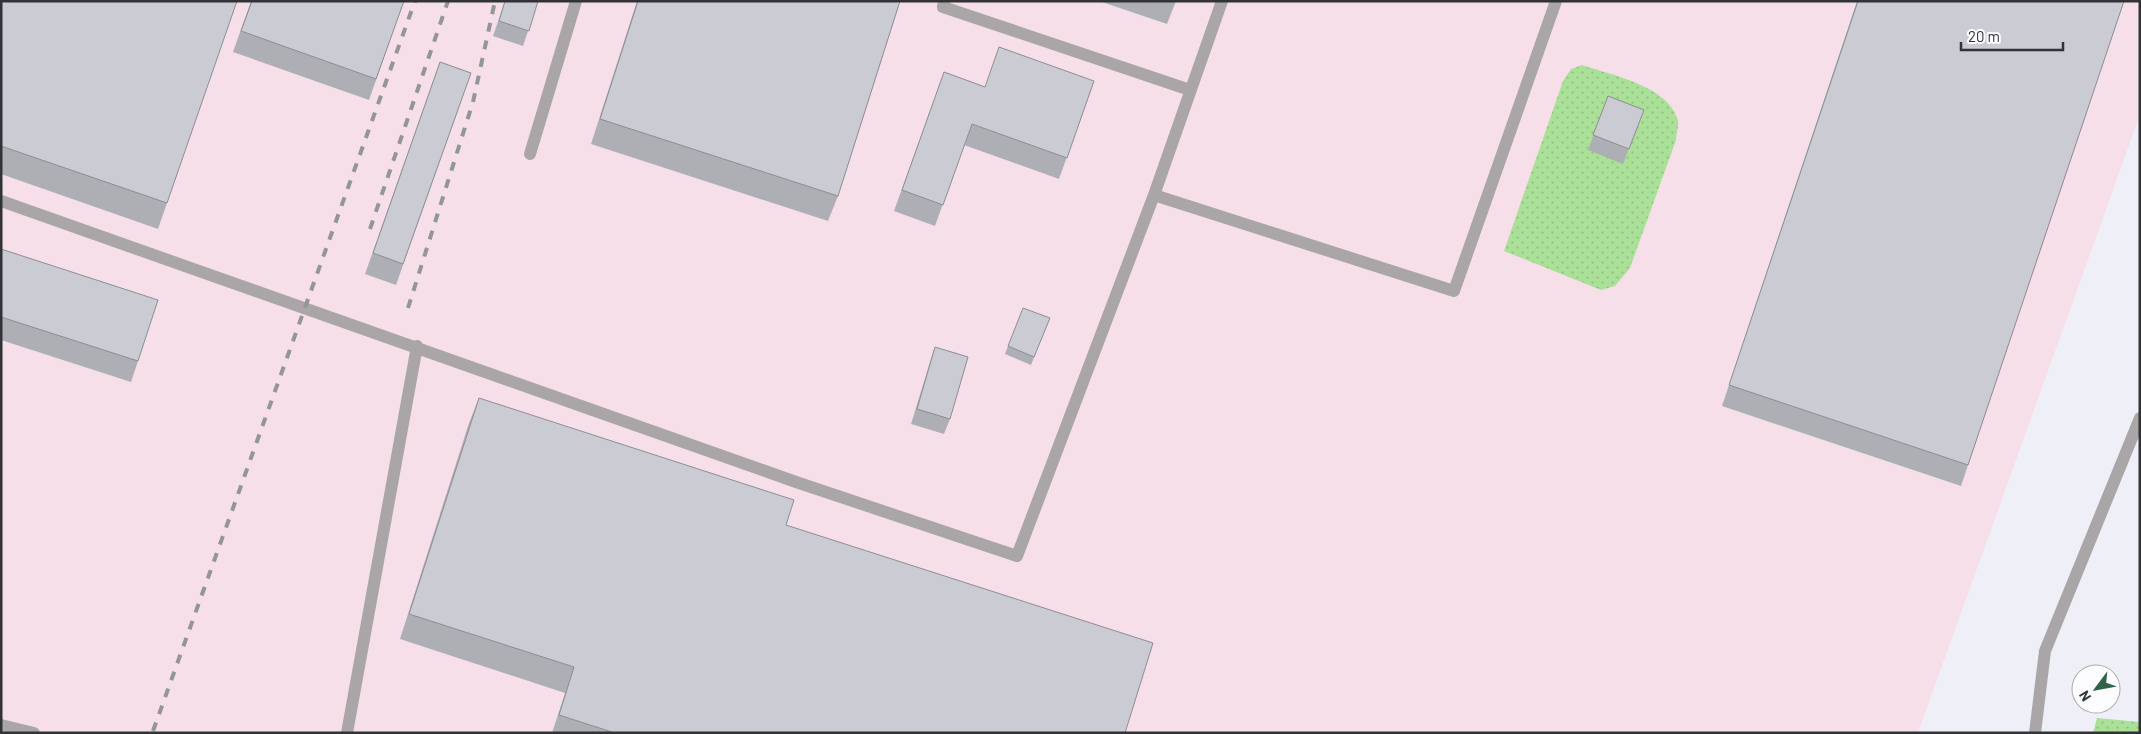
<svg xmlns="http://www.w3.org/2000/svg" width="2141" height="734" font-family="Barlow,sans-serif">
<style>
.industrial{fill:#f7dfea}
.grass{fill:url(#grass-dots)}
.lines{fill:none;stroke-linecap:round;stroke-linejoin:round}
.minor{stroke:#aaa6a7;stroke-width:12}
.rail{stroke:#94959a;stroke-width:4;stroke-dasharray:9 9;stroke-linecap:butt}
.wall{fill:#aeafb5}
.building{fill:#cacbd3;stroke:#8d8e94}
</style>
<defs>
<pattern id="grass-dots" width="8" height="8" patternUnits="userSpaceOnUse" patternTransform="scale(1.25)"><rect width="8" height="8" fill="#aae098"/><path d="M2 2h.1M6 6h.1" fill="none" stroke="#93c184" stroke-width="1.8" stroke-linecap="round"/></pattern>
</defs>
<rect width="100%" height="100%" fill="#eff0f7"/>
<!-- industrial -->
<path class="industrial" d="M1,1H2140V115L1918,733H1Z"/>
<!-- grass -->
<path class="grass" d="M1582,65C1611,75 1670,86 1678,121C1679,126 1676,135 1676,140L1630,268L1615,286L1601,290L1504,251L1563,81L1571,69Z
M2097,718L2140,722V733H2093Z"/>
<g class="lines">
<!-- minor -->
<path class="minor" d="M944,1L943,7L1190,90
M530,154L576,1
M1154,195L1454,291L1556,1
M1,201L796,482L1017,556L1154,195L1222,1
M1,725L34,733
M347,733L417,346
M2035,733L2045,651L2140,418"/>
<!-- rail -->
<path class="rail" d="M370,229L448,1
M408,308L473,102L495,1
M153,731L415,1"/>
</g>
<!-- wall -->
<path class="wall" d="M1,1L167,203L158,229L1,174Z
M251,1H404L369,100L233,52Z
M505,1H538L523,46L493,36Z
M637,1H900L838,196L828,221L591,144Z
M1099,1H1176L1167,24Z
M1857,1H2124L1961,486L1722,406Z
M440,62L471,73L396,285L365,274Z
M944,72L985,87L1094,81L1059,179L964,145L935,226L894,211Z
M1608,96L1644,110L1623,164L1588,150Z
M1,249L138,361L131,382L1,340Z
M1050,318L1031,365L1005,354L1008,346Z
M935,347L950,419L944,434L911,424L930,362Z
M479,398L786,525L1125,733H552L565,693L400,639L469,423Z"/>
<!-- building -->
<path class="building" d="M1,1H237L167,203L1,146Z
M252,1H404L376,79L241,31Z
M505,1H538L529,31L499,21Z
M638,1H900L838,196L600,119Z
M1858,1H2124L1968,465L1729,385Z
M999,47L1094,81L1067,158L972,124L943,205L902,190L944,72L985,87Z
M440,62L471,73L403,264L373,253Z
M1608,96L1644,110L1629,149L1593,135Z
M1,249L158,300L138,361L1,317Z
M1023,308L1050,318L1034,357L1008,346Z
M935,347L968,357L950,419L917,409Z
M479,398L794,500L786,525L1153,643L1125,733H615L559,715L574,667L409,614Z"/>
<!-- border -->
<rect width="2141" height="734" fill="none" stroke="#323336" stroke-width="5"/>
<!-- north arrow -->
<g transform="translate(2096 689) rotate(238)"><circle r="24" fill="#fdfdff" stroke="#acacaf"/>
<path d="M0-4L9 19L0 12L-9 19Z" fill="#306449"/>
<text y="-8" font-size="14" font-weight="bold" text-anchor="middle" fill="#323336">N</text>
</g>
<!-- scale -->
<path d="M1961 42v8h102v-8" fill="none" stroke="#323336" stroke-width="2.5"/>
<text x="1968" y="42" font-size="15" fill="#323336" stroke="#fdfdff" stroke-width="4" paint-order="stroke">20 m</text>
</svg>
